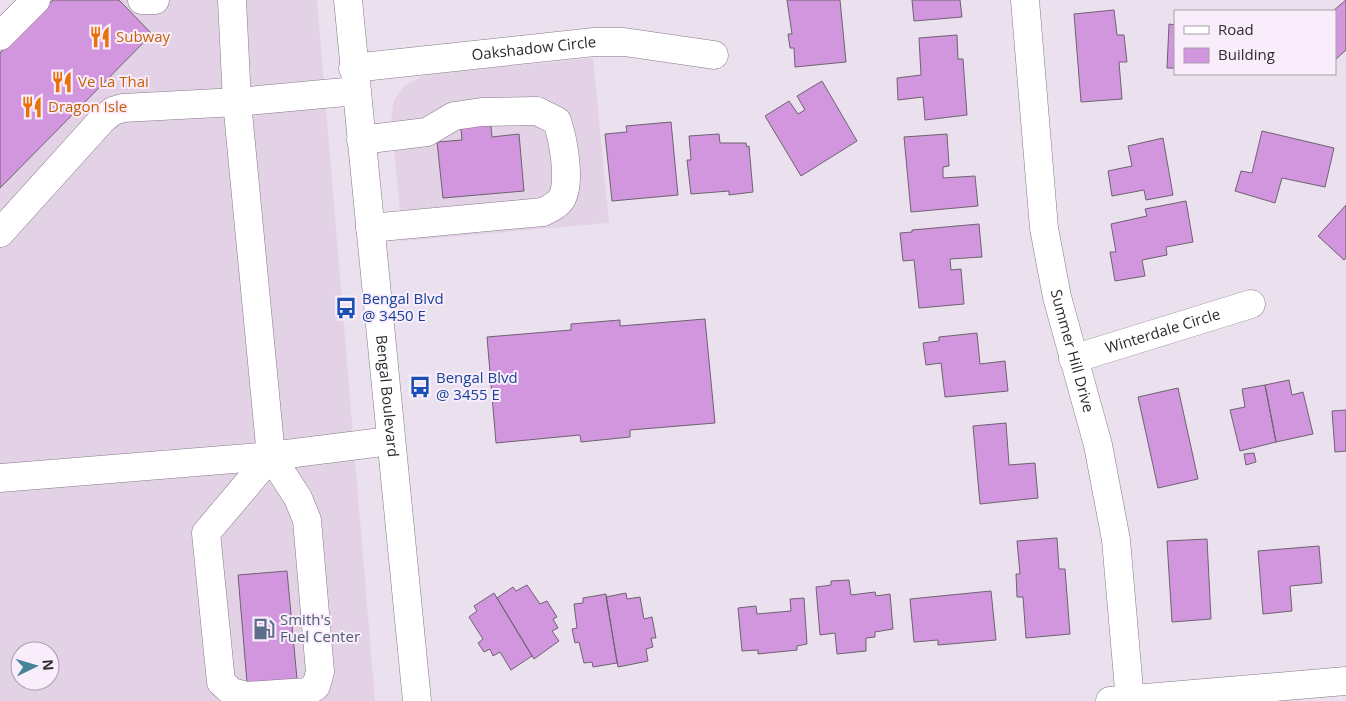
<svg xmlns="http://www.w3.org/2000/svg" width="1346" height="701" font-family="'Open Sans',sans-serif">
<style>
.built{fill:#e3d2e6;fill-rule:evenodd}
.building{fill:#d196de;stroke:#6d636f}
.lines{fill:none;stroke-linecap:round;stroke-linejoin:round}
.minor-casing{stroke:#847a87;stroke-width:29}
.major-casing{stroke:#847a87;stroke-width:29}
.minor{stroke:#fff;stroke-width:28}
.major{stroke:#fff;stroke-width:28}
.labels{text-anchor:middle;stroke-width:4;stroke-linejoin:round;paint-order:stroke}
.food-label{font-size:15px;fill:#c56008;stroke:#f9edfb;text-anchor:start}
.street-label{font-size:15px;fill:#2f2a30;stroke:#f9edfb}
.transit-label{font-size:15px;fill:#164399;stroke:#f9edfb;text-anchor:start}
.service-label{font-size:15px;fill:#4e5e75;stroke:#f9edfb;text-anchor:start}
</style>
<rect width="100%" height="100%" fill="#ebe0ee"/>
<!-- built -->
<path class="built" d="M16,0H317L375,701H0V15ZM20,651H50V681H20Z
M593,58L609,223L403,241L391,120L394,100L404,86L427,74Z"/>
<!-- building -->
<path class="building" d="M53,0H119L152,34L0,188V53Z
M787,0H840L846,62L795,67L794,48H790L788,34H792Z
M912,0H960L962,17L914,21Z
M1346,0V50L1335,60V11H1333Z
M1114,10L1117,35H1124L1127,62H1119L1122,99L1081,102L1074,14Z
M1169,24L1175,25V68H1167Z
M957,35L958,59H963L967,115L925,120L923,97L898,100L897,78L921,75L919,38Z
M822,81L857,141L801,176L765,116L789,101L798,114L805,110L797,96Z
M490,115L492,137L519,134L524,191L443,198L437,142L462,140L460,118Z
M671,122L678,195L612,201L605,134L627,132L626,126Z
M1262,131L1334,148L1325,187L1282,178L1275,203L1235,191L1241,171L1252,173Z
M719,134L720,143H746L747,147L749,146L753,192L729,195V191L691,194L687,160H691L689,136Z
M947,134L949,166L943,167V178L975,176L978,206L911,212L904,137Z
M1163,138L1173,195L1146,200L1144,190L1112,196L1108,171L1132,166L1128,146Z
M1186,201L1193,242L1166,247L1167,255L1142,260L1145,276L1115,281L1110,252H1116L1111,224L1147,216L1145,209Z
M1346,205V258L1344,260L1318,236Z
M979,224L982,257L950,259L951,270L961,269L964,304L919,308L914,260L903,261L900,233L912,232V230Z
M705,319L715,423L630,430V437L581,442L580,435L496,443L487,337L571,330V324L620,320V326Z
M977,333L980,364L1005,361L1008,391L945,397L941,363L926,365L923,343L939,341V337Z
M1289,380L1292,395L1303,392L1313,434L1276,442L1265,385Z
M1265,385L1276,442L1240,451L1230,410L1245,407L1242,389Z
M1178,388L1198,479L1158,488L1138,397Z
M1346,410V451L1335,452L1332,411Z
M1006,423L1009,465L1035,463L1038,498L980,504L973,426Z
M1254,453L1256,462L1246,465L1244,454Z
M1057,538L1059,569H1065L1070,634L1026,638L1023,597H1017L1016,574H1020L1017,541Z
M1207,539L1211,619L1172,622L1167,541Z
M1319,546L1322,583L1290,586L1292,611L1263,614L1258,551Z
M287,571L297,679L247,683L238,575Z
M849,580L851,595L875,592L876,596L890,594L893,629L875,632V637L866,638V651L837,654L835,633L820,635L816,587L831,585V581Z
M527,585L540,604L547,601L557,617L553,619L558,628L552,631L559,641L534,659L497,598L513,587L516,591Z
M991,591L996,640L938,645V640L914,642L910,599Z
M494,593L532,656L511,670L500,652L493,656L490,649L484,652L478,643L483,639L469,617L477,611L474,606Z
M626,593L627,599L640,597L644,619L652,617L656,638H651L653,647L646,649L648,661L618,667L606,597Z
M606,594L617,663L593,667L592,662L584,663L579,642L575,643L572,629L577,628L574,604L583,603V598Z
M804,598L807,644L797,646V650L758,654V650L742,651L738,608L756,606L757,614L791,611L790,599Z"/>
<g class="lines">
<!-- minor casing -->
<g class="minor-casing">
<g id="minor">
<path d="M142,0H155"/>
<path d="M232,0L237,102L271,456L206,533L221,682L232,692L246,696L307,692L316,686L320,672L307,520L298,498L271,456"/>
<path id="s1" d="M1025,0L1044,228L1057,297L1098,445L1116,540L1130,701"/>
<path d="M0,36L36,0"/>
<path id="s2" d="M353,68L594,42H624L714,55"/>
<path d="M361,140L427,132L454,116L482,112L537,111L557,121C563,139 571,180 562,198C558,205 549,209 543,212L370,228"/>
<path d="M0,233L102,120L113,111L123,108L237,102L356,91"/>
<path id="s3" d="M1073,359L1251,304"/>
<path d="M0,478L271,456L390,441"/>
<path d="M1110,701L1346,681"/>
</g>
</g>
<!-- major casing -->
<g class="major-casing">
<g id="major">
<path id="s4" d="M348,0L417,701"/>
</g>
</g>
<!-- minor -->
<use href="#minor" class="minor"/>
<!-- major -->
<use href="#major" class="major"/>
</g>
<!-- icons -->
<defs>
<g id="restaurant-bare" transform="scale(1.725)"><path d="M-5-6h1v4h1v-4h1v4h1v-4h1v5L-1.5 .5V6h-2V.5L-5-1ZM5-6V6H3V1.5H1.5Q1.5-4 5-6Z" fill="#e8710a" stroke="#f9edfb" stroke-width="2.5" paint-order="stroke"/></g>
<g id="bus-bare" transform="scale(1.725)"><path d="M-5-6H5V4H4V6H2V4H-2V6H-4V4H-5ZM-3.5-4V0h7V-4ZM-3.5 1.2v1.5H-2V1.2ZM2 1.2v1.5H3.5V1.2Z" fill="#1a4fb4" stroke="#f9edfb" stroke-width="2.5" paint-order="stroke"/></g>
<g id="fuel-bare" transform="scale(1.725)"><path d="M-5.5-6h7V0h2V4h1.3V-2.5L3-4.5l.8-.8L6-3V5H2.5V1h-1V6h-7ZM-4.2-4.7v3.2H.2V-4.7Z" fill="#5c6f8a" stroke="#f9edfb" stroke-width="2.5" paint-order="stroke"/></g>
</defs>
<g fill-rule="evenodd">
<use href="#restaurant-bare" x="100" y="37"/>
<use href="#restaurant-bare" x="62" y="82"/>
<use href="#restaurant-bare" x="32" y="107"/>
<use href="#bus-bare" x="346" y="308"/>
<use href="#bus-bare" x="420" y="387"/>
<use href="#fuel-bare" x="264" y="629"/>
</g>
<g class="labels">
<!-- food labels -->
<g class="food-label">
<text x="116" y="42">Subway</text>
<text x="78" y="87">Ve La Thai</text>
<text x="48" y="112">Dragon Isle</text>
</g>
<!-- street labels -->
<g class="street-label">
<text dy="5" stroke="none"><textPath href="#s2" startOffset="182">Oakshadow Circle</textPath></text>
<text dy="5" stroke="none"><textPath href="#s3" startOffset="94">Winterdale Circle</textPath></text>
<text dy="5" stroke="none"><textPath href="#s1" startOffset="355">Summer Hill Drive</textPath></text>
<text dy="5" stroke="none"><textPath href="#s4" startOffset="398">Bengal Boulevard</textPath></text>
</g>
<!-- transit labels -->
<g class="transit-label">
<text x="362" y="304">Bengal Blvd<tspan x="362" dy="17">@ 3450 E</tspan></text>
<text x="436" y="383">Bengal Blvd<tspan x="436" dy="17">@ 3455 E</tspan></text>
</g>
<!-- service labels -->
<g class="service-label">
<text x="280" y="625">Smith's<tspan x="280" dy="17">Fuel Center</tspan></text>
</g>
</g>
<!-- legend -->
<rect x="1174" y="10" width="162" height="65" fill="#f9edfb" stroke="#a89faa"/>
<rect x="1184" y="26" width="25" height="8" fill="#ffffff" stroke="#a89faa"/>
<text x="1218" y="35" font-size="15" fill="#2f2a30">Road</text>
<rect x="1184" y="48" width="25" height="15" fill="#d196de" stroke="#a89faa"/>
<text x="1218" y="60" font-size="15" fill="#2f2a30">Building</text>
<!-- north arrow -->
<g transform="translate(35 666) rotate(85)"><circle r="24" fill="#f9edfb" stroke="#a89faa"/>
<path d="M0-4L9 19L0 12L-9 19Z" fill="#468599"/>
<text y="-8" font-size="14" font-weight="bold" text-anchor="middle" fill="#2f2a30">N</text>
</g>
</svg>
